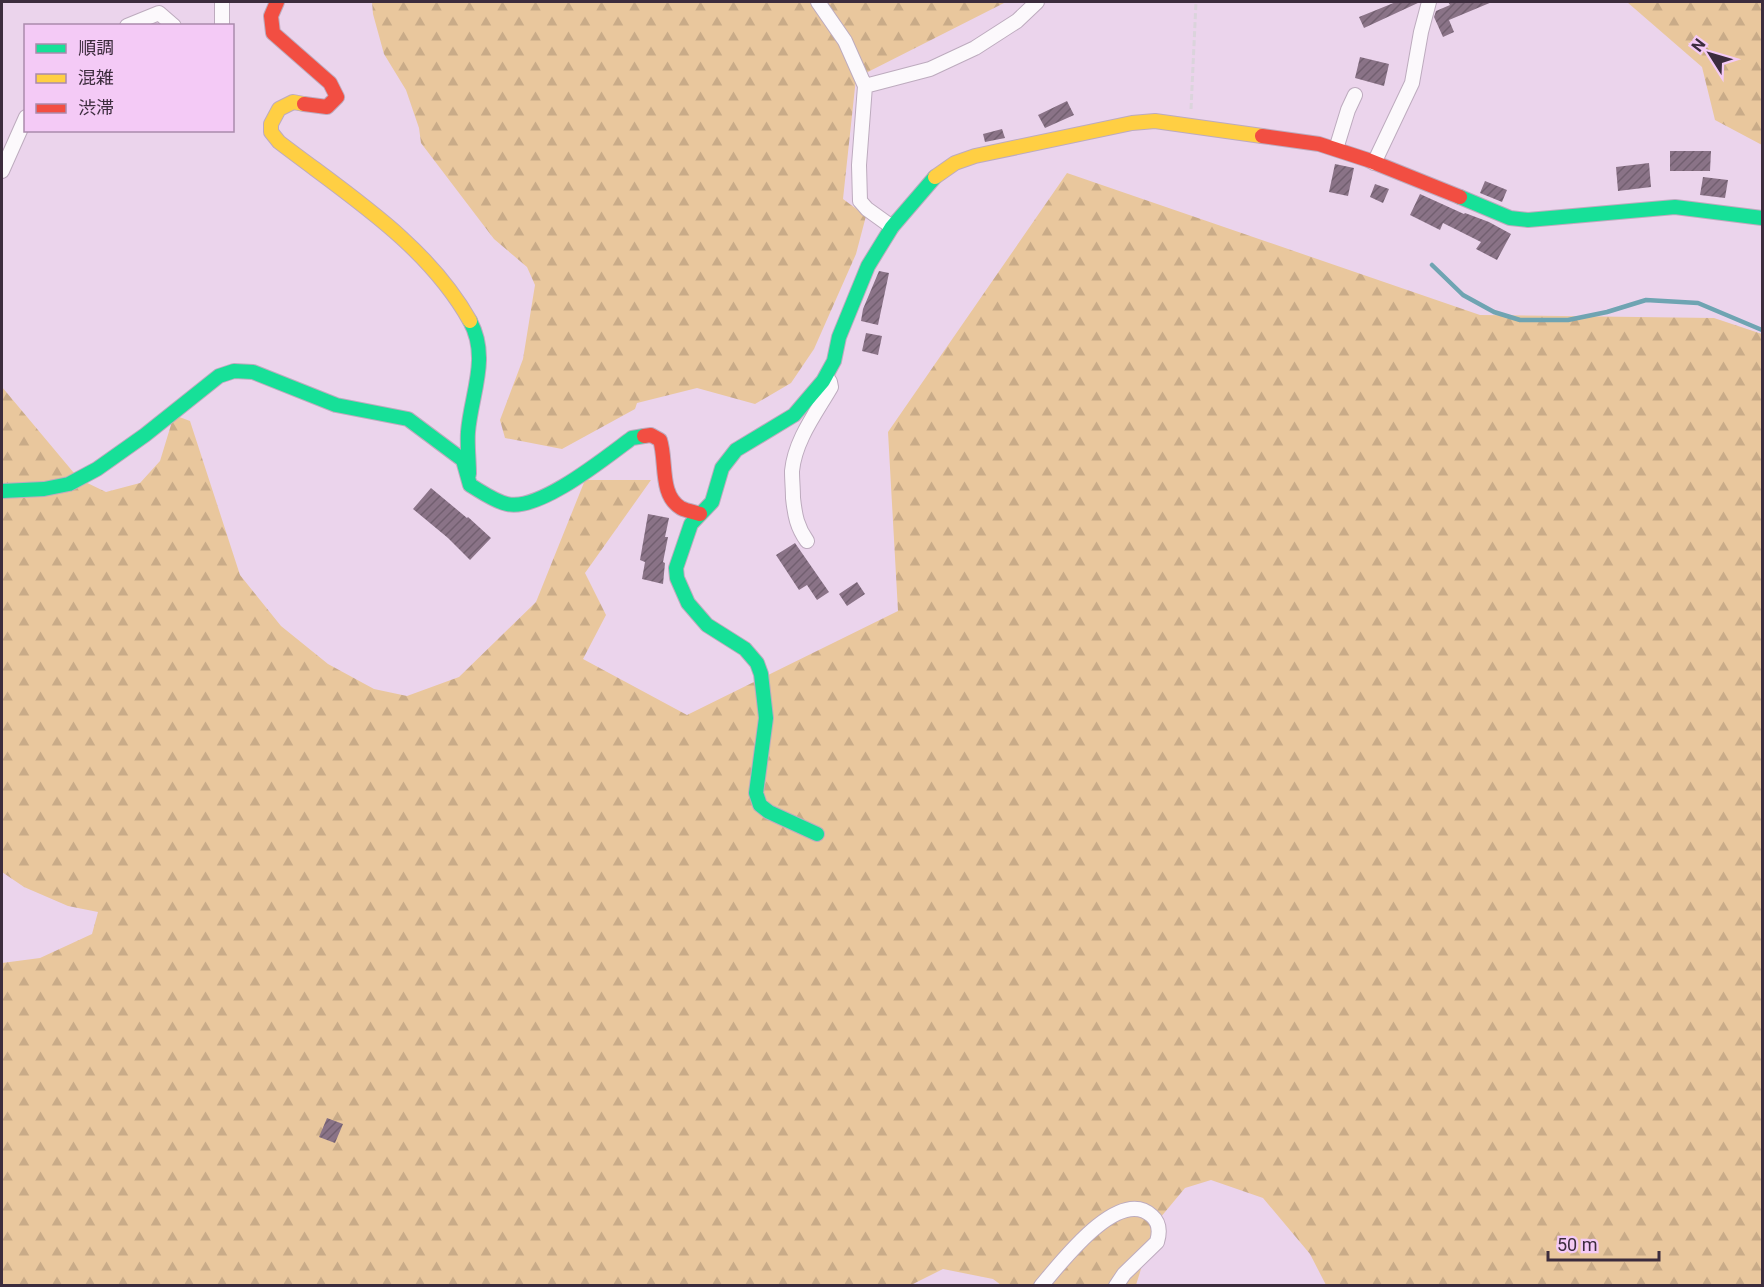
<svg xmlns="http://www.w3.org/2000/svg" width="1764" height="1287" font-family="Roboto,'Noto Sans JP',sans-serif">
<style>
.forest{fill:url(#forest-firs)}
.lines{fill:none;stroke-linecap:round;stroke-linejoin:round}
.stream{stroke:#6fa4b2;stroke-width:4.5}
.building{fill:url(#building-hatch)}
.street-casing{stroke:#bdabbe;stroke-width:16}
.fast-casing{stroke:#bdabbe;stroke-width:16}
.slow-casing{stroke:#bdabbe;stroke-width:16}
.jam-casing{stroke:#bdabbe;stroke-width:16}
.path{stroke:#dbd4dc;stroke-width:3;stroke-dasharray:6 3;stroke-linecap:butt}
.street{stroke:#fcf9fc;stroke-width:14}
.fast{stroke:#16e098;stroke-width:14}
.slow{stroke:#ffcf43;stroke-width:14}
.jam{stroke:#f24e42;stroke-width:14}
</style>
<defs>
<pattern id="forest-firs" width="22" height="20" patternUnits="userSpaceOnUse" patternTransform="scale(1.5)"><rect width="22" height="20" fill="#e9c79d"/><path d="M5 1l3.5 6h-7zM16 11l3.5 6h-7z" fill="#c9ab88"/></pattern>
<pattern id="building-hatch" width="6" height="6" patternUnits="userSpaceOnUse" patternTransform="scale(1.5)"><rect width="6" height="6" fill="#8a7387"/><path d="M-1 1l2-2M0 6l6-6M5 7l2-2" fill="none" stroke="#725f70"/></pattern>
</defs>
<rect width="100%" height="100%" fill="#ebd4ec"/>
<!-- forest -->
<path class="forest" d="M372,2H1006L856,78L843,199L866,216L856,254L814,349L791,383L755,404L697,388L637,403L635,409L562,449L505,438L500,420L523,359L535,285L527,267L494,239L421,143L419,128L406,90L384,54L373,14Z
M1627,2H1762V145L1715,120L1702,67Z
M1067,173L1480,315L1714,318L1762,334V1285H1326L1310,1254L1263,1198L1211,1180L1185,1188L1155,1224L1136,1285H1001L993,1279L943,1269L909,1286L2,1285V963L40,958L92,934L98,912L68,906L24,887L2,872V387L79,479L106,492L140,483L160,461L174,415L190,421L240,575L281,626L328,664L374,689L407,696L459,677L536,602L585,480H651L585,573L606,615L583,659L687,715L898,611L888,432Z"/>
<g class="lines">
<!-- stream -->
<path class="stream" d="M1432,265L1463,295L1494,312L1520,320H1568L1607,312L1646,300L1698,303L1762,330"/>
</g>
<!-- building -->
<path class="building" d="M1396,2H1420L1364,28L1359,17Z
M1448,2H1492L1449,20L1454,32L1443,37L1434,17L1436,11L1450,5Z
M1360,57L1389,64L1384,86L1355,78Z
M1067,101L1074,115L1045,128L1038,115Z
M1002,129L1005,138L985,142L983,134Z
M1670,151H1711L1710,171H1670Z
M1649,163L1651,187L1618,191L1616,167Z
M1335,164L1354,168L1348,196L1329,192Z
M1703,177L1728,180L1725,198L1700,195Z
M1485,181L1507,190L1502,202L1480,193Z
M1375,184L1389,189L1383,203L1370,197Z
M1420,194L1464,214L1465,213L1489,222L1511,234L1497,260L1476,249L1481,242L1443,223L1440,230L1410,215Z
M879,271L889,273L878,325L861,321L863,309Z
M866,333L882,336L878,355L862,351Z
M431,488L467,518L468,517L491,538L470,560L448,538L413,509Z
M648,514L669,518L665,537H668L663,562L665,563L663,584L642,579L645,562L640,560Z
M795,543L829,592L817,600L807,585L799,590L776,555Z
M857,582L865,594L847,606L839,594Z
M327,1118L343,1124L335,1143L319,1137Z"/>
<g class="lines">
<!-- street casing -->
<g class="street-casing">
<path id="street" d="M818,2L845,41L865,86L859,165L860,201L867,209L892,227
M127,26L159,13L174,26
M222,26V2
M865,86L930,69L975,48L1017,21L1037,2
M1336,149L1348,110L1355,95
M1374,163L1412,83L1421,32L1429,2
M2,171L26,117
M807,541C797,527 795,516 793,498C793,489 792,480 792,471C795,440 816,413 831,387L830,382L826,376
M1041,1286C1060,1264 1119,1185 1152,1216C1160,1223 1160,1232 1157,1242L1124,1274L1116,1286"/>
</g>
<!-- fast casing -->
<g class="fast-casing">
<path id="fast" d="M1460,197L1510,218L1528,220L1675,207L1762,218
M469,474C469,460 467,445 468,432C471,394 490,358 470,321
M2,491L44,489L69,484L97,469L145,435L219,376L234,371L253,372L336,405L408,419L463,460L470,485C482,492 494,501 507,504C539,512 606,457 632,438L644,436
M817,834L769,812L760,805L756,793L766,718L761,674L757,663L745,649L707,625L688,603L677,578L676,568L691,524L712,502L722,468L736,450L794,415L823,381L834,361L839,337L868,266L892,227L935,177"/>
</g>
<!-- slow casing -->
<g class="slow-casing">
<path id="slow" d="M304,104L293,102L279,109L271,124V132L279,142C348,195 427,244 470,321
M935,177L955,163L975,156L1132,123L1155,121L1262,136"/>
</g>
<!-- jam casing -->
<g class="jam-casing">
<path id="jam" d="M277,2L271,16L273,33L330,83L337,97L327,107L304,104
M1262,136L1319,144L1368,160L1460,197
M644,436L651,435L660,440C667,461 659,495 681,508C687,511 694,512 700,514"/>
</g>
<!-- path -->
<path class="path" d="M1191,109L1196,2"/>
<!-- street -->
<use href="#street" class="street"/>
<!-- fast -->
<use href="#fast" class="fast"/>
<!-- slow -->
<use href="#slow" class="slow"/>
<!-- jam -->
<use href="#jam" class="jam"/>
</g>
<!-- border -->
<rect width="1764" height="1287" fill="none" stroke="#3c2c3d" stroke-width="6"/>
<!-- legend -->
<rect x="24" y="24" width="210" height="108" fill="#f4caf6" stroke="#aa8bac" stroke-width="1.5"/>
<rect x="36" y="44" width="30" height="9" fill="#16e098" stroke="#aa8bac" stroke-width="1.5"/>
<text x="78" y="54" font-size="18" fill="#3c2c3d">順調</text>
<rect x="36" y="74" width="30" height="9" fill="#ffcf43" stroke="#aa8bac" stroke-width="1.5"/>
<text x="78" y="84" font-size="18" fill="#3c2c3d">混雑</text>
<rect x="36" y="104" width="30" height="9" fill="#f24e42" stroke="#aa8bac" stroke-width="1.5"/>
<text x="78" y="114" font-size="18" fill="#3c2c3d">渋滞</text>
<!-- north arrow -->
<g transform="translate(1710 54) rotate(307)" stroke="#f4caf6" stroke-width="4.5" paint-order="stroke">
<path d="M0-4.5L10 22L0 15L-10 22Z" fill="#3c2c3d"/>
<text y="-9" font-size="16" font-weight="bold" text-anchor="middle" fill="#3c2c3d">N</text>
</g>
<!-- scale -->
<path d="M1548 1251v9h111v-9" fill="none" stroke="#3c2c3d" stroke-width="3"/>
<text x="1557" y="1251" font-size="18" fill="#3c2c3d" stroke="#f4caf6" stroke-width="4.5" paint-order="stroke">50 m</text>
</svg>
